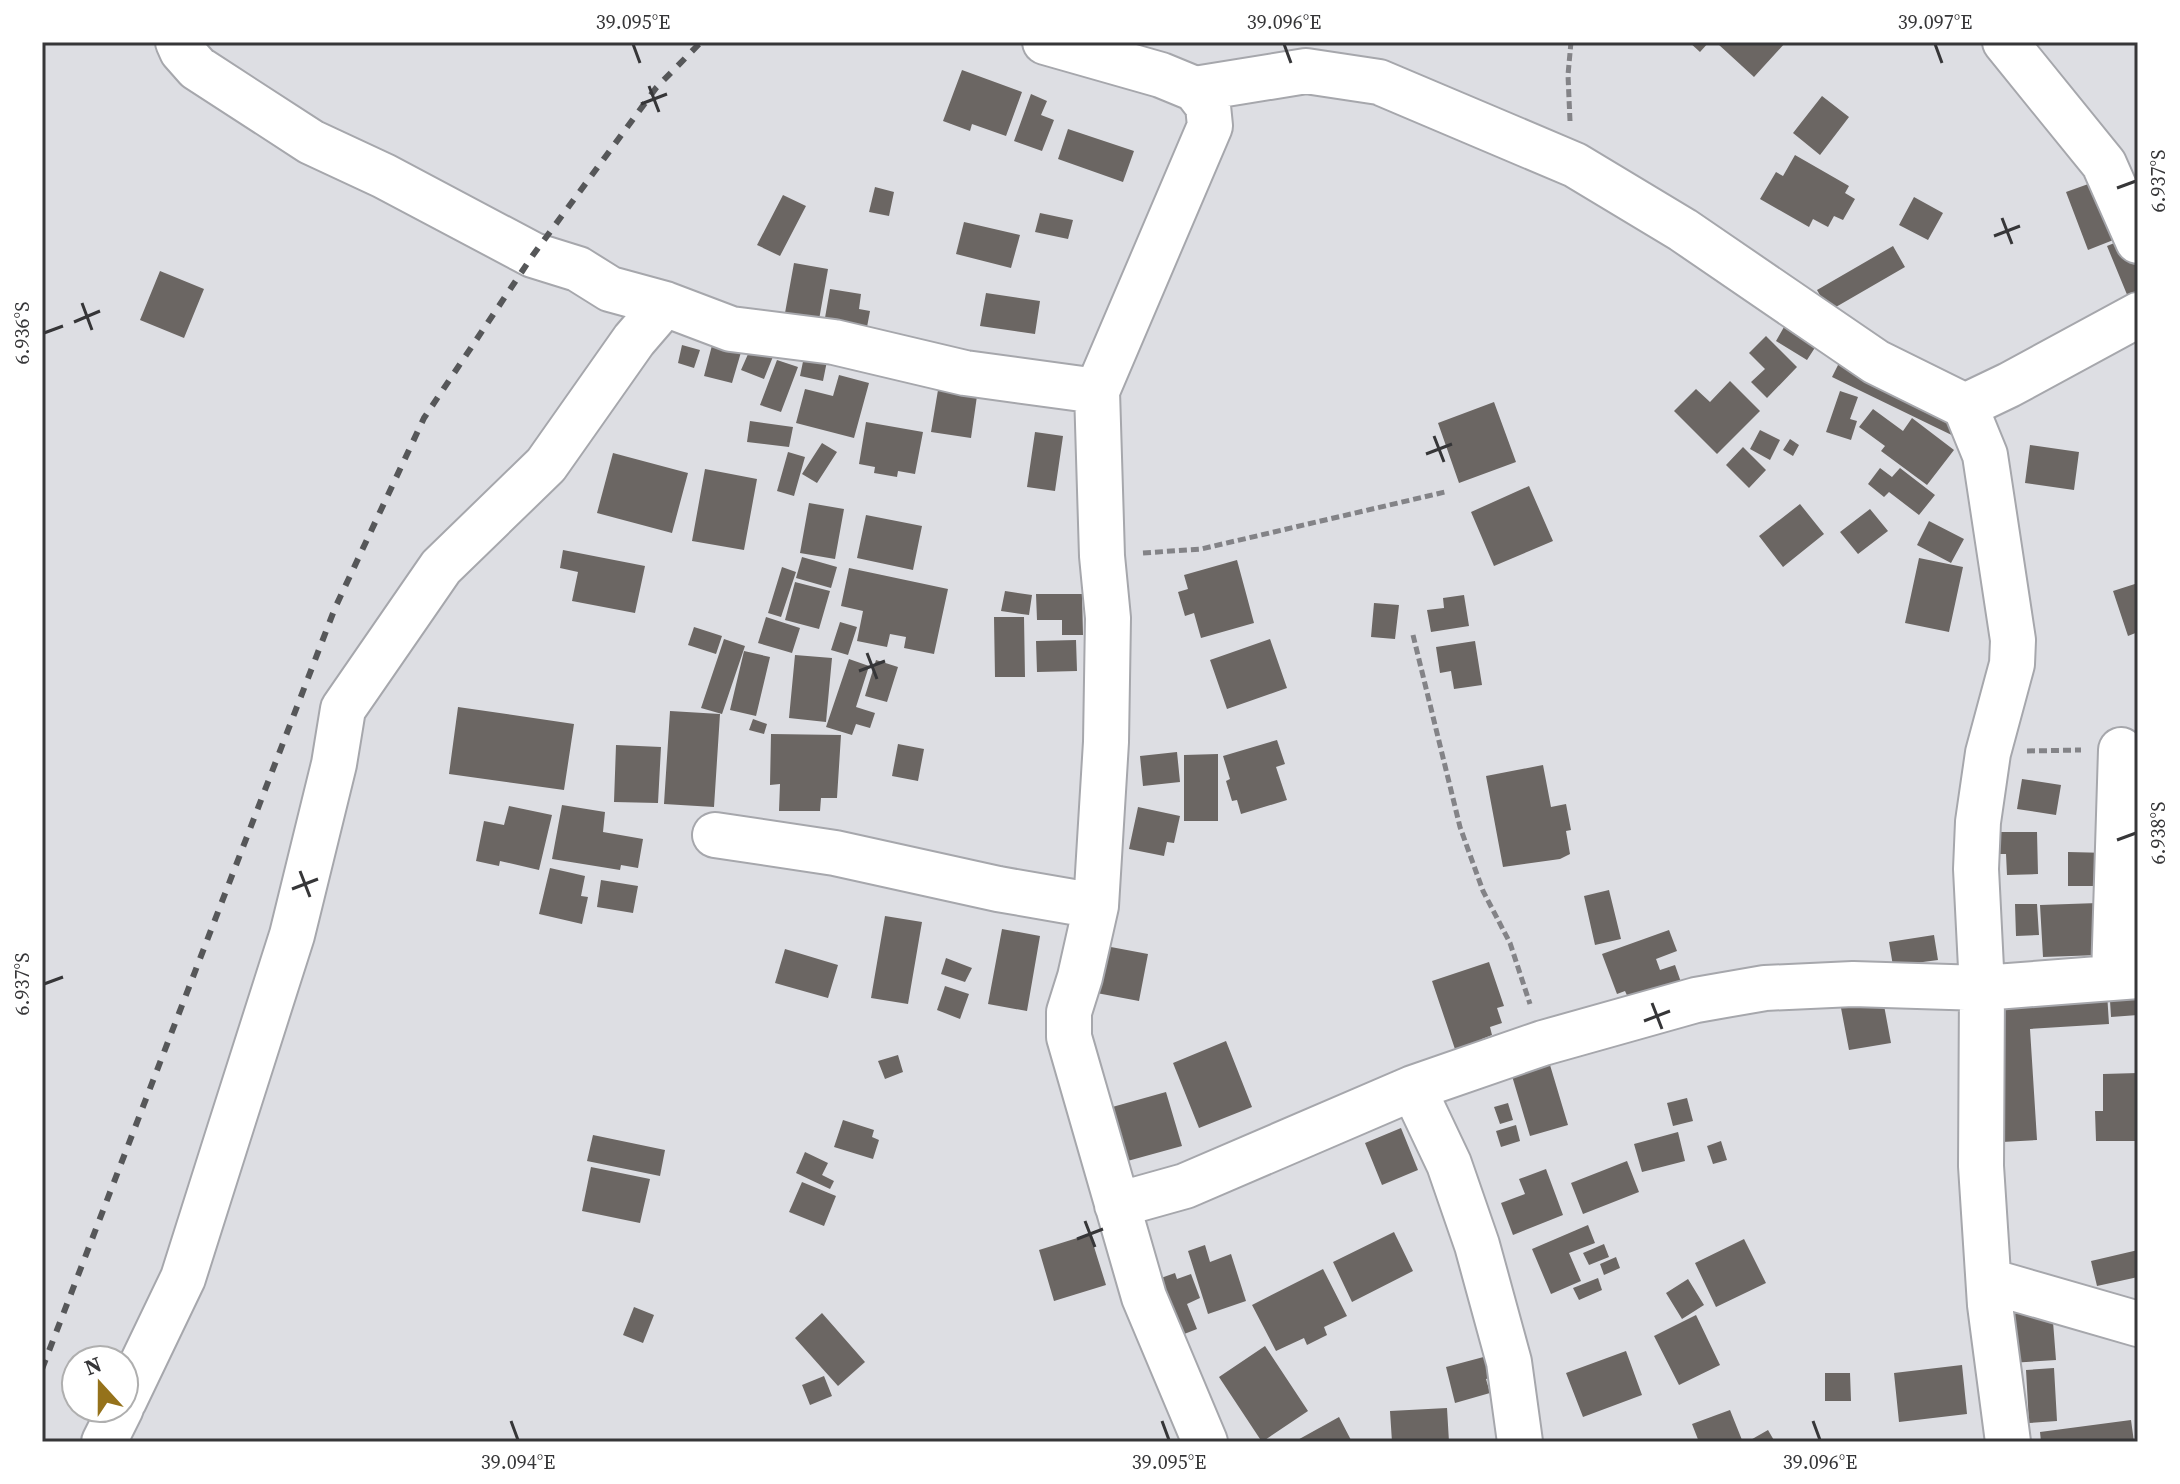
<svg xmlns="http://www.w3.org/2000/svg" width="2180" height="1484" font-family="'Source Serif 4',serif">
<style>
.building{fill:#6b6663}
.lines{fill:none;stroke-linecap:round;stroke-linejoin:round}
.street-casing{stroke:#a6a7ac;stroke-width:48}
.path{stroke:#838387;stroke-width:5;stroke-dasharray:8 4;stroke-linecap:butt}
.street{stroke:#fff;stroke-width:44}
.rail{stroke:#565759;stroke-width:6;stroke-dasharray:10 10;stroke-linecap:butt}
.ticks{fill:none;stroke:#363638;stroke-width:3}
.neatline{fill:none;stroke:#363638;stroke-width:3}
.ticks-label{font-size:20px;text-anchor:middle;fill:#363638}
</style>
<rect width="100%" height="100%" fill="#dddee3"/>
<!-- building -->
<path class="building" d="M1689,42H1709L1700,52Z
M1720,42H1786L1754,77L1718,44Z
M962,70L1022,92L1006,136L972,124L970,131L943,121Z
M1031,94L1047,101L1041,115L1054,120L1042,151L1014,141Z
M1822,96L1849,117L1820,155L1793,133Z
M1068,129L1134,151L1123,182L1058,159Z
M1795,155L1849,186L1845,193L1855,199L1843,220L1834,216L1828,227L1813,219L1809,227L1760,199L1776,172L1783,176Z
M2105,178L2126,235L2088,250L2066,192Z
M875,187L894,192L889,216L869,212Z
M783,195L806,206L780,256L757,245Z
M1914,197L1943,213L1928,240L1899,225Z
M1040,213L1073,220L1068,239L1035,232Z
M964,222L1020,235L1011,268L956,254Z
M2134,235L2138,245V292L2128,297L2107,246Z
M1893,246L1905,267L1829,311L1817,290Z
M794,263L828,269L817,331L783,324Z
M160,271L204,289L184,338L140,320Z
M830,289L861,294L859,309L870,311L864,343L822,335Z
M986,293L1040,301L1035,334L980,326Z
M1784,327L1816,346L1807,360L1776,341Z
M715,334L744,342L732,383L704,376Z
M1766,336L1797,367L1767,398L1751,382L1765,369L1749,353Z
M682,345L700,350L694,368L678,363Z
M752,345L774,354L764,379L741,370Z
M805,352L828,356L823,381L800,376Z
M777,360L798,367L781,412L760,405Z
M1840,361L1972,425L1964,441L1832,377Z
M839,375L869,383L854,438L796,423L805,389L833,396Z
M1730,381L1760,411L1717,454L1674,411L1696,389L1710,402Z
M938,390L977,396L971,438L931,432Z
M1840,391L1858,397L1850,419L1857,421L1851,440L1826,432Z
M1494,402L1516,462L1459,483L1438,423Z
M1873,409L1903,431L1912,418L1954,450L1927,485L1881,451L1885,446L1859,427Z
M750,421L793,427L789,447L747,442Z
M866,422L923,432L915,474L898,471L897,477L874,473L875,467L859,464Z
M1760,430L1780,440L1770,460L1750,449Z
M1035,432L1063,436L1055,491L1027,487Z
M1790,439L1799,445L1793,456L1783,450Z
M822,443L837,452L817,483L802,474Z
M2030,445L2079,452L2074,490L2025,483Z
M1743,447L1766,470L1749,488L1726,465Z
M788,452L805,457L794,496L777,491Z
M613,453L688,473L672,533L597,513Z
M1880,468L1892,477L1900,468L1935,495L1919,515L1889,492L1884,497L1868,484Z
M705,469L757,479L744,550L692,541Z
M1529,486L1553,541L1494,566L1471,512Z
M809,503L844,509L835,559L800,553Z
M1800,504L1824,534L1783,567L1759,536Z
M1870,509L1888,531L1858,554L1840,532Z
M866,515L922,526L913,570L857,558Z
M1929,521L1964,539L1951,563L1917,545Z
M563,550L645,566L635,613L572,601L578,572L560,568Z
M802,557L837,567L831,588L796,578Z
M1919,558L1963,567L1949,632L1905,623Z
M1237,560L1254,623L1201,638L1194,613L1185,616L1178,592L1188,589L1184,575Z
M782,567L796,572L781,617L768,613Z
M849,568L948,589L934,654L904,648L906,637L890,634L887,647L857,641L863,611L841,606Z
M795,582L830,591L819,629L785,620Z
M2138,583V632L2128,636L2113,591Z
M1005,591L1032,595L1029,615L1001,611Z
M1036,594H1082L1083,635H1062V620H1037Z
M1464,595L1469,626L1431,632L1427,610L1444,608L1443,598Z
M1374,603L1399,605L1395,639L1371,637Z
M766,617L800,628L792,653L758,643Z
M994,617H1024L1025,677H995Z
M840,622L857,627L848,655L831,650Z
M694,627L722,636L716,654L688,645Z
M724,639L745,646L722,714L701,708Z
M1270,639L1287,688L1227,709L1210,660Z
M1076,640L1077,671L1037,672L1036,641Z
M1475,641L1482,685L1454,689L1451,671L1440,673L1436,647Z
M744,651L770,657L756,716L730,710Z
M795,655L832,658L826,722L789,718Z
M849,659L869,666L856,707L875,713L870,728L856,724L852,735L826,727Z
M876,660L898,667L887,702L865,696Z
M458,707L574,724L564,790L449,774Z
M670,711L720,714L714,807L664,804Z
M753,719L767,724L764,734L749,730Z
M771,734L841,735L837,798H821L820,811H779L780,784L770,785Z
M1277,740L1285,764L1276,767L1287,800L1241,814L1237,800L1232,801L1226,781L1230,779L1223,756Z
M898,744L924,749L918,781L892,776Z
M616,745L661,747L658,803L614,802Z
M1177,752L1180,782L1143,786L1140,756Z
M1218,754V821H1184V755Z
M1543,765L1551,807L1566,804L1571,830L1566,831L1570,854L1560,859L1503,867L1486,776Z
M2022,779L2061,785L2056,815L2017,809Z
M562,805L605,812L603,832L643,839L638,868L621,865L620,870L552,859Z
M509,806L552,815L539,870L500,861L499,866L476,861L484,821L504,825Z
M1138,807L1180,816L1174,843L1167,842L1164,856L1129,849Z
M1987,832H2037L2038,874L2007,875L2006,854H1987Z
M2068,852L2109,853V886H2068Z
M550,868L585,876L581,896L588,897L582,924L539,914Z
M601,880L638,886L633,913L597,907Z
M1609,890L1621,939L1595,945L1584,896Z
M2098,903L2100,955L2043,957L2040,905Z
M2015,904H2037L2039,935L2016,936Z
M885,916L922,922L908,1004L871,998Z
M1002,929L1040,936L1027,1011L988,1004Z
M1669,930L1677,951L1656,959L1660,970L1675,965L1682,985L1631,1004L1625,991L1617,994L1602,954Z
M1934,935L1938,960L1893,966L1889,942Z
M1095,944L1148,954L1139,1001L1086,991Z
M785,949L838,965L828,998L775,983Z
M946,958L972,968L965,982L941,974Z
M1489,962L1504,1006L1497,1008L1502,1023L1490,1027L1492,1035L1482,1039L1485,1049L1458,1058L1432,981Z
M2138,981V1015L2111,1017L2109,984Z
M945,986L969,994L960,1019L937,1010Z
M2107,993L2109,1024L2030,1029L2037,1140L2002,1142L1993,1000Z
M1883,1000L1891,1043L1849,1050L1841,1008Z
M1226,1041L1252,1107L1199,1128L1173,1063Z
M898,1055L903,1072L885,1079L878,1061Z
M1550,1065L1568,1125L1530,1136L1512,1076Z
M2138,1073V1141H2096L2095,1111H2103V1074Z
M1166,1092L1182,1146L1113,1165L1098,1111Z
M1687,1098L1693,1121L1673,1126L1667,1103Z
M1508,1103L1513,1120L1500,1124L1494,1107Z
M843,1120L874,1130L872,1137L879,1140L873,1159L834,1147Z
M1516,1125L1520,1141L1501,1147L1496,1131Z
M1401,1128L1418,1170L1382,1185L1365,1143Z
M1678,1132L1685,1161L1642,1172L1634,1144Z
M593,1135L665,1150L660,1176L587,1161Z
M1721,1141L1727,1160L1713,1164L1707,1146Z
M805,1152L828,1163L822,1175L834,1181L830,1189L796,1173Z
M1627,1161L1639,1192L1583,1214L1571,1183Z
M591,1167L650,1179L640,1223L582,1211Z
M1546,1169L1563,1215L1513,1235L1501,1203L1525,1194L1519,1179Z
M802,1182L836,1196L824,1226L789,1212Z
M1588,1225L1595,1243L1569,1253L1581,1281L1551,1294L1532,1249Z
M1394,1232L1413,1271L1352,1302L1333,1262Z
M1090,1234L1106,1285L1054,1301L1039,1250Z
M1744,1239L1766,1283L1716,1307L1695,1263Z
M1604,1244L1609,1257L1589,1265L1583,1253Z
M1205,1245L1210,1262L1231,1254L1246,1301L1208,1314L1188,1251Z
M2138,1250V1277L2097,1286L2091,1261Z
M1616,1257L1620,1268L1604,1275L1600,1264Z
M1323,1269L1347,1316L1324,1327L1327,1335L1307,1345L1304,1338L1276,1351L1252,1305Z
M1175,1273L1177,1279L1191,1274L1200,1298L1187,1304L1197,1329L1169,1340L1147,1283Z
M1598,1278L1602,1290L1579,1300L1573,1288Z
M1688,1279L1704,1305L1682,1319L1666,1293Z
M634,1307L654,1315L643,1343L623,1335Z
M2052,1309L2056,1360L2010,1363L2006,1312Z
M822,1313L865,1362L838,1386L795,1338Z
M1696,1315L1720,1365L1679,1385L1654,1336Z
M1265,1346L1308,1411L1262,1442L1219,1377Z
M1626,1351L1642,1395L1583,1417L1566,1373Z
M1491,1355L1497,1376L1486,1379L1490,1393L1455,1403L1446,1367Z
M1962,1365L1967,1414L1899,1422L1894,1373Z
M2054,1368L2057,1421L2029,1423L2026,1370Z
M1825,1373H1850L1851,1401H1825Z
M824,1376L832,1396L810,1405L802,1385Z
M1447,1408L1449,1442H1392L1390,1411Z
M1730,1410L1742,1440L1699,1442L1692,1424Z
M1339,1417L1352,1442H1294Z
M2131,1420L2134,1442H2041L2040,1432Z
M1768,1430L1775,1442H1747Z"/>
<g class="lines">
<!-- street casing -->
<g class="street-casing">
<path id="street" d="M178,42L182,51L197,68L311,142L384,176L533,255L578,269L610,289L665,304L731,329L834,342L965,373L1097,391
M1045,42L1161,75L1195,89L1208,106L1210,126L1097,391L1102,556L1108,618L1106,742L1096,906L1080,977L1069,1012V1037L1144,1297L1205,1442
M2005,42L2104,164L2138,241
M1195,89L1306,71L1379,82L1575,165L1683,230L1876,362L1965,406L2009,385L2138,315
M1965,406L1985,455L2013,640L2012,664L1988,753L1978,822L1976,869L1982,988L1981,1166L1990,1305L2008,1442
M715,835L835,853L998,889L1096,906
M2114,977L2121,750
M1413,1088L1449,1164L1477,1245L1509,1362L1520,1442
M1117,1205L1185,1186L1413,1088L1543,1043L1696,1000L1765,988L1853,984L1982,988L2138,976
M1989,1281L2138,1324
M124,1401L183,1278L227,1139L292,935L334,764L343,709L441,567L546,465L634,340L665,304
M104,1442L121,1408"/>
</g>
<!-- path -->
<path class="path" d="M1570,121L1568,75L1571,42
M1143,553L1201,549L1445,492
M1413,635L1460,827L1483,891L1510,943L1530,1004
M2027,751L2081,750"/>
<!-- street -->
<use href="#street" class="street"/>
<!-- rail -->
<path class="rail" d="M42,1369L335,608L424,418L533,255L656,88L701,42"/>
</g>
<!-- ticks -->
<path class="ticks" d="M633,44L640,63M1284,44L1291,63M1935,44L1942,63M649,86L659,112M641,104L667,94M2117,188L2136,181M2002,218L2012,244M1994,236L2020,226M82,303L92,330M74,322L100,311M44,333L63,326M1434,436L1444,462M1426,454L1452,444M867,653L877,679M859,671L885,661M2117,840L2136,833M300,871L310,897M292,889L318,879M44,984L63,977M1652,1003L1662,1029M1644,1021L1670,1011M1085,1221L1095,1247M1077,1239L1103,1229M511,1421L518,1440M1162,1421L1169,1440M1813,1421L1820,1440"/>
<!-- border -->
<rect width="2180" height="1484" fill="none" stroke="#ffffff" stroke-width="88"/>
<!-- north arrow -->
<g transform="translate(100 1384) rotate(339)"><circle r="38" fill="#ffffff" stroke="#afafaf" stroke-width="2"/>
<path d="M0-6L14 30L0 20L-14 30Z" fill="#95721b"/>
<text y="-12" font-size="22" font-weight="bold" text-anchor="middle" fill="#363638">N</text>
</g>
<rect x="44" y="44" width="2092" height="1396" class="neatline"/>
<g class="ticks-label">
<text x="633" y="29">39.095°E</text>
<text x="1284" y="29">39.096°E</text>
<text x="1935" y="29">39.097°E</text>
<text transform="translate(2158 181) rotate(-90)" y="7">6.937°S</text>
<text transform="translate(22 333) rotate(-90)" y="7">6.936°S</text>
<text transform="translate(2158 833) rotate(-90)" y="7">6.938°S</text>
<text transform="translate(22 984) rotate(-90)" y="7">6.937°S</text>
<text x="518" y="1469">39.094°E</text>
<text x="1169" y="1469">39.095°E</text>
<text x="1820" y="1469">39.096°E</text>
</g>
</svg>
